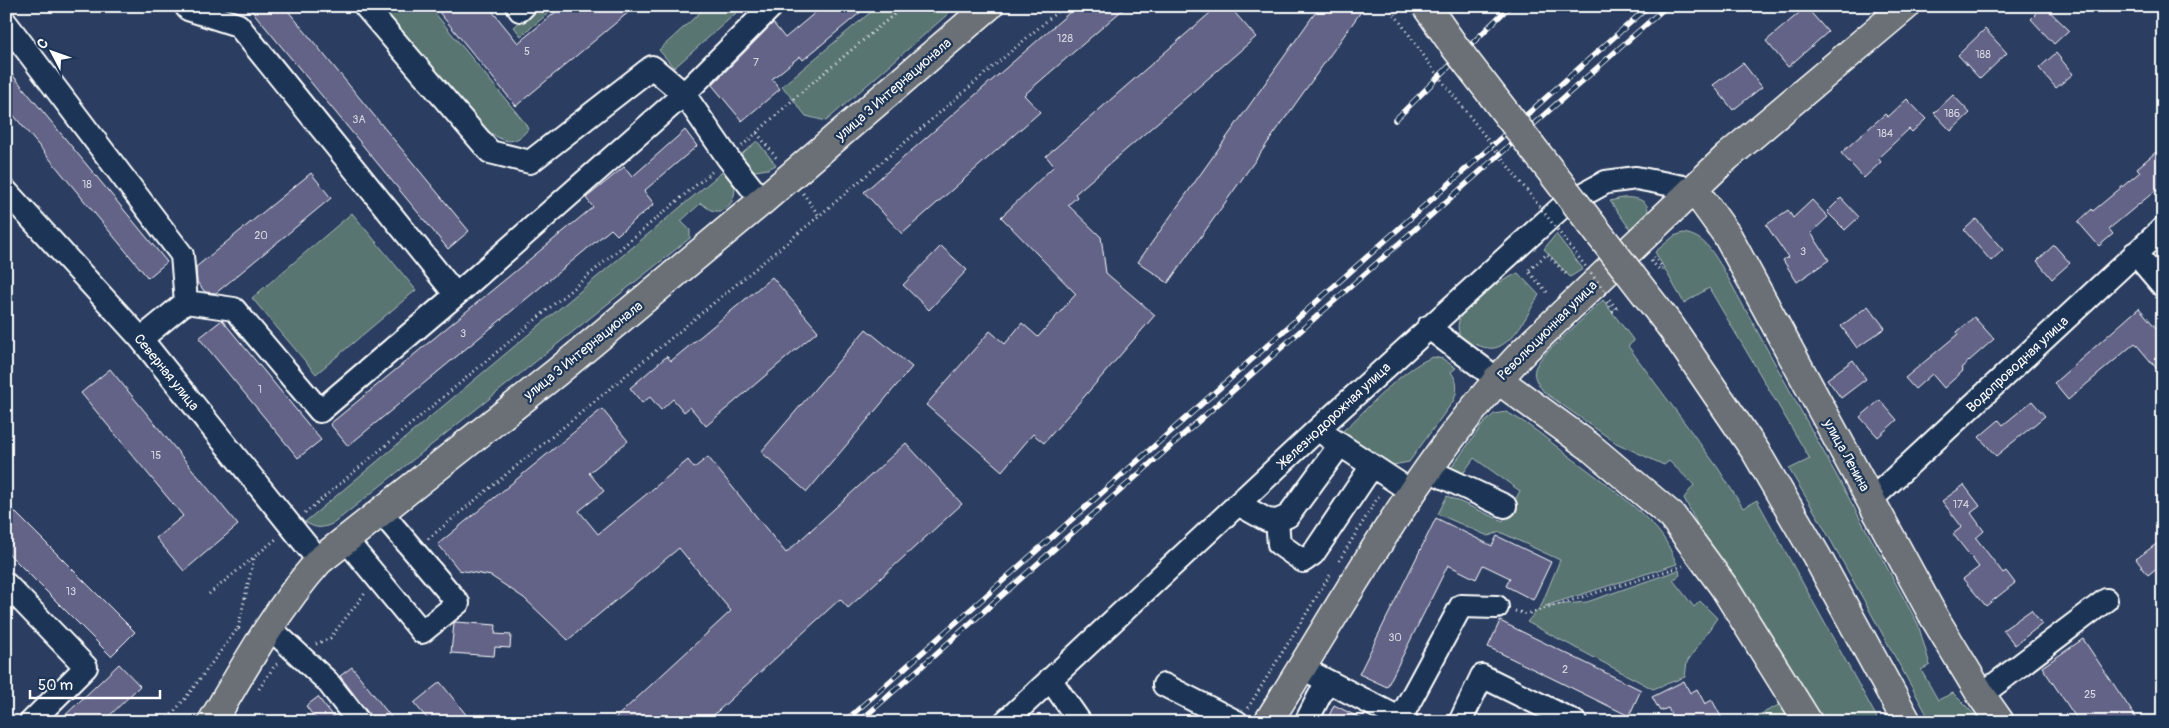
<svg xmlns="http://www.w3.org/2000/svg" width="2169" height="728" font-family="Pangolin,sans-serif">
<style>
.green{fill:#597471;stroke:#acbab8}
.building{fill:#636488;stroke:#fff}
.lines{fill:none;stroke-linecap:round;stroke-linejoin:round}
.minor-casing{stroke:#fff;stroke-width:26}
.major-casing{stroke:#fff;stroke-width:31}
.path{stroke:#fff;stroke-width:3;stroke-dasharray:1 4;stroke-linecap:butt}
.minor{stroke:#1d3557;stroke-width:22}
.major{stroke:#6b6f75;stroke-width:28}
.rail-casing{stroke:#fff;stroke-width:5.5}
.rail{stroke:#1d3557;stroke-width:4;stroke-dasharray:11;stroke-linecap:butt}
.major-bridge-casing{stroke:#fff;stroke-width:31;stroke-linecap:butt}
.path-bridge{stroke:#fff;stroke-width:3;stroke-dasharray:1 4;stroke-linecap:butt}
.major-bridge{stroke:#6b6f75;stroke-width:28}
.labels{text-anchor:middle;stroke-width:4.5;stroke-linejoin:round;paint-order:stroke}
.number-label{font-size:11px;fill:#d8d8e1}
.street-label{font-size:14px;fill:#fff;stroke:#1d3557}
</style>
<rect width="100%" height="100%" fill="#2b3e61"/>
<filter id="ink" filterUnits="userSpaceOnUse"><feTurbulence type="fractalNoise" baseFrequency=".02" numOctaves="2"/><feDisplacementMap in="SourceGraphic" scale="10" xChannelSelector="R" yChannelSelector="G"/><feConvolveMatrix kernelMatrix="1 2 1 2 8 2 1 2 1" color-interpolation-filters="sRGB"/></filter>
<g filter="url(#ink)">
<!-- green -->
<path class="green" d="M380,6H429L525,123L528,129C512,151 497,138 481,125Z
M539,6H557L521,36L514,27Z
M707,6H744L674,68L659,50Z
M878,6H957L826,121L806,116L782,86Z
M757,141L776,165L768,169L755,171L738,157Z
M727,168C729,172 733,177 734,182C738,196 728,216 711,210C708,209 704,205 701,203L681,221L690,230V238L334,523C322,529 316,529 305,522Z
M1622,198C1631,197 1649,198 1648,212C1648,220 1637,227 1632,232L1610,201Z
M352,213L416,290L316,374L252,298Z
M1683,233C1704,236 1711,250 1722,267L1918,624L1930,665L1921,670L1938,700L1953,693L1982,722H1931L1819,519L1789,469L1810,459L1709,288L1684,303L1655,252L1674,236Z
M1556,234L1583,269L1570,277L1544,249Z
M1518,273L1539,295C1529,311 1517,339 1498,347C1490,350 1482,347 1475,344L1470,349C1433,315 1492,286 1518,273Z
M1603,300L1634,341L1628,346L1718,468L1743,508L1757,500L1876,716L1877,722H1825L1819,715L1704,538L1684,498L1694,485L1669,461L1664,465L1616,443L1544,392C1531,375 1531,370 1545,354Z
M1433,357L1443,359L1456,368L1451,372C1458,382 1458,389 1454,400L1409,462L1382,467L1337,436C1365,413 1400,369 1433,357Z
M1506,412C1529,423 1549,441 1569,456C1597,477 1639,507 1660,533C1668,543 1672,554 1677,564L1545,606L1587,602L1679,570L1680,575L1673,580L1694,607L1700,601L1717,618L1687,662L1685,677L1653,689L1527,622L1541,606L1560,560L1500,532L1488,536L1438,514L1447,496L1503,521L1520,491L1474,458L1462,475L1448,472L1483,424L1494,414Z
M1781,704L1792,722H1747V721Z"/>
<!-- building -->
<path class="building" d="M248,6H284L469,231L448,249Z
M434,6H488L518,43L563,6H636L516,106Z
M823,6H868L803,60L800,56L772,79L780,89L742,121L712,85L773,23L785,38Z
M1077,6H1127L1024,95L1040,112L902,234L864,192Z
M1218,6H1229L1256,37L1075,194L1077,197L1068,205L1101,237L1106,273L1155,315L1044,443L1033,434L1002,471L926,405L990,331L1005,344L1022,323L1038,337L1076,294L1001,217L1054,166L1046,156Z
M1320,6H1365L1168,283L1138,262Z
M2044,6L2069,30L2054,44L2031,19Z
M1806,7L1828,32L1788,67L1766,41Z
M1985,29L2007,53L1980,79L1958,55Z
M2056,53L2073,74L2056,88L2039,68Z
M1743,63L1762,87L1733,110L1713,85Z
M6,67L167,262L148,278L6,106Z
M1953,95L1970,113L1951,131L1934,113Z
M1907,99L1926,119L1912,132L1909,129L1878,158L1881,162L1864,178L1841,153L1885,114L1888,117Z
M685,130L697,146L644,191L654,204L617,235L611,229L348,446L330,424L593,207L586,198L624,167L632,177Z
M2156,152L2163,160V198L2156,190L2109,229L2113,234L2099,246L2078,222L2092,209L2093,211L2140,172L2137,168Z
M311,173L331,198L216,293L205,292L197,282L196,267Z
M1841,198L1859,217L1845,230L1827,212Z
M1812,200L1828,217L1811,233L1829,260L1797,282L1783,260L1788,257L1766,225L1788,210L1793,218Z
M1976,219L2003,250L1991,261L1964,230Z
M2054,245L2070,263L2052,279L2037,261Z
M941,246L967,270L929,310L903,285Z
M772,277L818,331L706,426L690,407L684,412L673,399L661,410L650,397L642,403L630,388L667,356L671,361Z
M1868,306L1885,328L1857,348L1841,326Z
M2139,308L2163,336V376L2135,343L2068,400L2054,383Z
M1974,317L1994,339L1961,368L1963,371L1944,388L1932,374L1915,389L1905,378L1958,334L1957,332Z
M222,320L321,440L298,458L199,338Z
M866,329L912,367L807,492L761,452Z
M1853,360L1866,379L1841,398L1827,379Z
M110,369L238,525L184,571L156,538L183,516L81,393Z
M1880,400L1897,420L1878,437L1860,417Z
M2032,401L2045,416L1996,456L1979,437L1999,420L2003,425Z
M602,409L628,441L589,473L604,491L579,511L598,534L688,460L694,468L708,457L786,553L906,443L962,504L848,608L840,599L706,722H611L731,611L679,548L568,640L524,598L491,576L459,570L438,544Z
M1964,485L1980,506L1971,513L1984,531L1976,538L2003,573L2006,571L2015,583L1986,606L1963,579L1979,567L1953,534L1962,527L1942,501Z
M6,503L135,632L111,656L6,551Z
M1436,518L1492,546L1497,536L1551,562L1533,600L1506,586L1510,578L1483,565L1476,579L1448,565L1387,687L1359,674Z
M2163,539V563L2148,575L2136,559Z
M2031,610L2042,624L2015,645L2003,630Z
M1500,621L1641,690L1629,716L1488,647Z
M456,622L496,625L495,634L511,635L510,648L495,647L494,656L451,653L454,623Z
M2083,639L2139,722H2079L2042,667Z
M119,664L140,686L103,722H58Z
M352,667L395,722H372L369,714L340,676Z
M1684,681L1690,693L1697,689L1705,704L1712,700L1724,722H1675L1668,708L1660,711L1652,697Z
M440,682L472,722H430L414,703Z
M318,697L337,722H318L306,706Z
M1334,705L1368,722H1326Z"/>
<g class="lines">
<!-- minor casing -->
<g class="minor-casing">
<path id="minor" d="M186,6L188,9L238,25L456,295
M365,6L490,152L530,162L652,67L684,94L728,158L762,201
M517,6L520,10L524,6
M6,23L182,255L186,302
M6,191L141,339L319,561
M2135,253L2163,286
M1428,327L1497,379
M141,339L186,302L234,309L320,411L456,295L684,94L772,6
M1327,436L1412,492
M1429,469L1441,476L1505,506
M1871,500L2163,228
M1238,504L1267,520L1277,521L1288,516L1340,445
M1277,521L1279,544L1303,561L1313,554L1372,466
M346,540L422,632L458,603L381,512
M6,584L86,667L31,722
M269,627L327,681L359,722
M1302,668L1407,722
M1050,679L1080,722
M1164,685L1237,722
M1981,695L2106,600
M1400,719L1461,606L1497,607
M1005,722L1317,430L1564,205L1606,182L1636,178L1694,189
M1306,722L1327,681
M1460,722L1482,676L1575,722"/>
</g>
<!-- major casing -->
<g class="major-casing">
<path id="major" d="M1694,189L1727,235L1934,617L1981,695L2000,722
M1671,327L1756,452L1816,555L1907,722
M1497,379L1589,446L1672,516L1724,587L1808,722
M212,722C245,666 276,610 319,561L557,372L762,201L989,6
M1268,722C1348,595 1421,459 1525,350L1727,157L1906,6"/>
</g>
<!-- path -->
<path class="path" d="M757,133L778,160
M742,146L806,88L904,6
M803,193L819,216
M1651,261L1660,270L1663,268L1654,257
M1547,292L1528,271L1547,254L1566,274
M1607,302L1613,311L1616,308L1609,299
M305,513L714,170
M428,539L819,216L1064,6
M1339,561L1380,494
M209,594L276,539
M1515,611L1527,614L1683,566
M238,628L254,558
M316,644L330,638L366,592
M259,689L275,665L279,663
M1248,708L1330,575
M165,722L184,700L238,628L242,632"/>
<!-- minor -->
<use href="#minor" class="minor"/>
<!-- major -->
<use href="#major" class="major"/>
<!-- rail casing -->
<g class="rail-casing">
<path id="rail" d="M1395,120L1510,6
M844,722L1649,6
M859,722L1667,6"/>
</g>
<!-- rail -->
<use href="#rail" class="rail"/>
<!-- major-bridge casing -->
<g class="major-bridge-casing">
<path id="major-bridge" d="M1426,6L1455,47L1671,327"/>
</g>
<!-- path-bridge -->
<path class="path-bridge" d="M1389,6L1433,69L1607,294"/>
<!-- major-bridge -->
<use href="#major-bridge" class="major-bridge"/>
</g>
</g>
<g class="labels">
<!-- number labels -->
<g class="number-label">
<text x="1065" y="42">128</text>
<text x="527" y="55">5</text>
<text x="1983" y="58">188</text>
<text x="756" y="66">7</text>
<text x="1952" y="117">186</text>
<text x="359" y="123">3А</text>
<text x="1885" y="137">184</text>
<text x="87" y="188">18</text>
<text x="261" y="239">20</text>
<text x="1803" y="255">3</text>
<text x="463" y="337">3</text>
<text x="260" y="393">1</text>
<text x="156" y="459">15</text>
<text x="1961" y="508">174</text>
<text x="71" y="595">13</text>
<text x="1395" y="641">30</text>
<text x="1565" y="673">2</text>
<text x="2090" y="698">25</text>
</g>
<!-- street labels -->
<g class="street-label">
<text transform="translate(893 89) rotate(-41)" y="5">улица 3 Интернационала</text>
<text transform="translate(1547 330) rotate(-45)" y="5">Революционная улица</text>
<text transform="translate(583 350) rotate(-39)" y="5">улица 3 Интернационала</text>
<text transform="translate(2017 364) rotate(-43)" y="5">Водопроводная улица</text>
<text transform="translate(167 372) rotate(51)" y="5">Северная улица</text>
<text transform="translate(1334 415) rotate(-43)" y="5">Железнодорожная улица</text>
<text transform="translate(1847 455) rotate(61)" y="5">улица Ленина</text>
</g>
</g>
<!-- margin -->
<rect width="2169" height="728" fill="none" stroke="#1d3557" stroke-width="25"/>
<rect x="12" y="12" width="2144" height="703" fill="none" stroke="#fff" stroke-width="2" filter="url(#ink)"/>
<!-- north arrow -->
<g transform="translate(52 52) rotate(311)" stroke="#1d3557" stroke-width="4" paint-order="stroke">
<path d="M0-4L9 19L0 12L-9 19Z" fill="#ffffff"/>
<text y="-8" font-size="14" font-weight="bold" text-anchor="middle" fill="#ffffff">С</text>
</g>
<!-- scale -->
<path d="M30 690v8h130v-8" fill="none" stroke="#ffffff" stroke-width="2.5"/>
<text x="38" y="690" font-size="15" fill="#ffffff" stroke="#1d3557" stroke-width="4" paint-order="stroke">50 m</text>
</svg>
